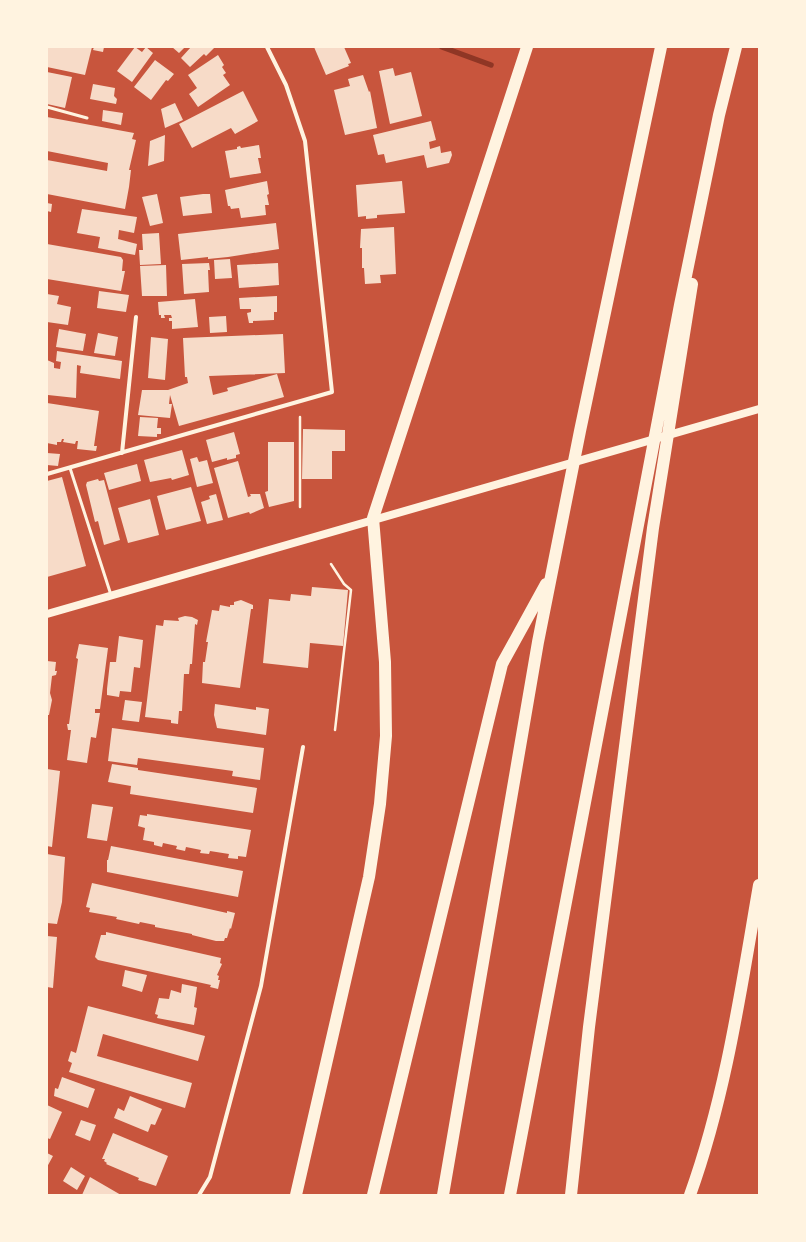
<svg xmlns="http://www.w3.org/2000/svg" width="806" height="1242" font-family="Signika,sans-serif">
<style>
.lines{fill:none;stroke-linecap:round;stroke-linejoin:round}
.stream{stroke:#8f3625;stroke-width:5.5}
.building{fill:#f7dbc8}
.path{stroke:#fff3e0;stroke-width:2.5}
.service{stroke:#fff3e0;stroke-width:3}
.minor{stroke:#fff3e0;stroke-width:4}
.secondary{stroke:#fff3e0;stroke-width:8}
.motorway{stroke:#fff3e0;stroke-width:12}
</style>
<rect width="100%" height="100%" fill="#c8553d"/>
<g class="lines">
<!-- stream -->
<path class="stream" d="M442,47L491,65"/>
</g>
<!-- building -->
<path class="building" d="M47,47H92L85,75L47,67Z
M94,47H104L103,52L93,50Z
M135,47L142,52L146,47L153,53L132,82L117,71Z
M172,47H185L179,53Z
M191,47H215L206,56L204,54L190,67L181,58Z
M314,47H344L351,63L348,64L349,66L326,75Z
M218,55L224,65L222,67L226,73L223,75L230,85L198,107L189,94L197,88L188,75Z
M155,60L174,74L168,81L166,80L151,100L134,87Z
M393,68L395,76L411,72L422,116L390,124L379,71Z
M47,72L72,77L65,108L47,104Z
M363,75L369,92L370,91L377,128L345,135L334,90L350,86L348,79Z
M93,84L115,88L114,96L117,99L116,104L90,99Z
M243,91L258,121L235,134L231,128L192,148L179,124Z
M175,103L183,120L165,128L161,109Z
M103,110L123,113L121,125L102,121Z
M47,117L134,133L132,139L136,140L129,170H131L129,187L125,209L47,194V160L107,171L108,163L47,151Z
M431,121L436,140L429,142L430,149L440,146L441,153L451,151L452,155L449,163L427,168L424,155L386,163L384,154L378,155L373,135Z
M165,135L164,161L148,166L150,141Z
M259,145L261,158H258L261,173L230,178L225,151L237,149V147L240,146L241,148Z
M267,181L269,194L267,195L269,205H265L266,215L241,218L239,208L231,209L230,206H228L225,190Z
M402,181L405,213L377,215V218L366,219V216L358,217L356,185Z
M157,194L163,223L150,226L142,197Z
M203,194H210L212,213L183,216L180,197Z
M47,203L52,204L51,212L47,211Z
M82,209L137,217L134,233L119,230L118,239L137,244L135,255L98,248L100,237L77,233Z
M276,223L279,249L228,257L208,259V257L181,260L178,234Z
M394,227L396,274L380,275L381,283L365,284L364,268H362V248H360L361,229Z
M159,233L161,264L140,265L139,250H143L142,234Z
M47,244L121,257L123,260L122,271H125L121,291L47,279Z
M230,259L232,278L215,279L214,260Z
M209,263L210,270H208L209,292L184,294L182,264Z
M278,263L279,285L239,288L237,265Z
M166,265L167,296H142L140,266Z
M99,291L129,295L126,312L97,308Z
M47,294L59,296L57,304L71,307L68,325L47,322Z
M277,296V312H274V320L253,321V323H249L247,313L251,312V309H240L239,298Z
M195,299L198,327L172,329V321H169V318H172L171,315H164L165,318H161V315H159L158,302Z
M226,316L227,332L210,333L209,317Z
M59,329L86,334L83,351L56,347Z
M98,333L118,337L115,356L94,353Z
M283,334L285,373L209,376L213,395L228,391L227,388L277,374L284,397L179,426L170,395L169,404H172L170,418L138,415L142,390H168L188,383L187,377H185L183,338Z
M151,337L168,339L165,380L148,378Z
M57,351L122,361L120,379L80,373L81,366L77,365L76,398L48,395L47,360L54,363V368L60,369L61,362L56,361Z
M47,403L99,411L94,446H97L96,451L77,449L78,441H76L75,444L63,442L64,439H62L61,442H57V445L47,443Z
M140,417L158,418L157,428H161V434H157V437L138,436Z
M303,429L345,430V451H332V479H302Z
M234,432L240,454L236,455V458L227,460V458L212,462L206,440Z
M268,442H294V501L269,507L265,492L268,491Z
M182,450L189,475L172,480L171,478L150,482L144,460Z
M47,453L60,454L58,466L47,465Z
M197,457L199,462L207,460L213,483L197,487L190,459Z
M238,461L248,497L251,496L250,494H260L264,508L250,514L249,512L228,518L214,468Z
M137,464L141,481L109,490L104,473Z
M62,477L86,566L47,577V481Z
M98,479L99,481L104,480L120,540L104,545L98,521L95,522L86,485L87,482Z
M191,487L201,521L166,530L157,496Z
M216,494L223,520L207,524L201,502L210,499L209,496Z
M150,499L159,535L128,543L118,508Z
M312,587L348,590L343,646L310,643L308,668L263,663L269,599L290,601L291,594L311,596Z
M241,600L253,605V609H251L240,688L202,683L203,662H205L208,642H206L212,610L219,611L220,605L230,607V605H234V602Z
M185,616L192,617L198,620L197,625L195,624L192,664H190L189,674H184L182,711H179L178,724L171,723V720L145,717L156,625L163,626L164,620L179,621L178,618Z
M119,636L143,640L140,668L134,667L131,692L120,691L119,697L107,695V689L110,662H116Z
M79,644L108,648L100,709H95V713H100L96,738L91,737L87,763L67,760L71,730H68L67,724H69L78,659L76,658Z
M47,661L56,662L55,671H57L56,675L52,676L50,693L52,700L49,715H47Z
M125,700L142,702L139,722L122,720Z
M215,704L256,710V707L269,709L266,735L217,728L214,715Z
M112,728L264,748L260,780L232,776L233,771L138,758L137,765L108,761Z
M112,764L138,768V770L257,788L253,813L130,794L131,786L108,782Z
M47,769L60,771L52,847L47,846Z
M92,804L113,807L107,841L87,838Z
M147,814L251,830L246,857L238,856V859L228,858L229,854L210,851L209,854L200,853L201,850L186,847L185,851L176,849L177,846L163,843L162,847L154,845V842L143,840L145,828L138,826L140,815L147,816Z
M111,846L243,871L238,897L107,872V860H108Z
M47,854L65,857L62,902L57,924L47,923Z
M92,883L227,913V911L235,913L231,929L230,928L227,938H225L224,941H216L192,935V934L155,927V925L140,922L139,924L116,919L117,917L89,912L90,908L86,907Z
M106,932L221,958L220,963L222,964L217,975L219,976L218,980H220L218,989L210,987L211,985L98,960L95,957L101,935H106Z
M47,936L57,937L53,988L47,987Z
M125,970L147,975L142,992L122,986Z
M182,984L197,987L194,1007L197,1008L194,1025L157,1018L158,1015L155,1014L159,998L169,999L171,990L181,993Z
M88,1006L205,1036L198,1061L103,1034L97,1056L192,1083L185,1108L69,1072L72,1063L68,1061L71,1051L76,1053Z
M62,1077L95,1089L88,1108L54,1096L55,1088L58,1089Z
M130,1096L162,1109L155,1125L151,1124L148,1132L114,1118L118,1108L124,1111Z
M47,1105L62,1112L50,1139L47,1138Z
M81,1120L96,1125L90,1141L75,1135Z
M113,1133L168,1156L156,1186L138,1180L139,1178L106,1164L107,1163L104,1161L105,1159H102Z
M47,1153L53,1156L47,1167Z
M71,1167L85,1176L77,1190L63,1181Z
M90,1177L121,1195H82Z"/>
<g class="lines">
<!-- path -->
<path class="path" d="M300,507V417
M331,564L344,584L351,590L335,730"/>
<!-- service -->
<path class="service" d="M47,107L87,118
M70,468L111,595"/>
<!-- minor -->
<path class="minor" d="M122,453L136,317
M47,474L332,392L305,141L286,85L267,47
M199,1195L210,1177L261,986L303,747"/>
<!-- secondary -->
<path class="secondary" d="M47,614L759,409"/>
<!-- motorway -->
<path class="motorway" d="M296,1195L369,877L380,804L386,736L385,662L373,518L527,47
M373,1195L502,664L546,584
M443,1195L538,642L580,431L661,47
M510,1195L680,305L719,115L736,47
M571,1195L589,1027L653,528L692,284
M690,1195C726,1095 741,989 759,885"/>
</g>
<!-- border -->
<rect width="806" height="1242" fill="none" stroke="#fff3e0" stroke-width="96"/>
</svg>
